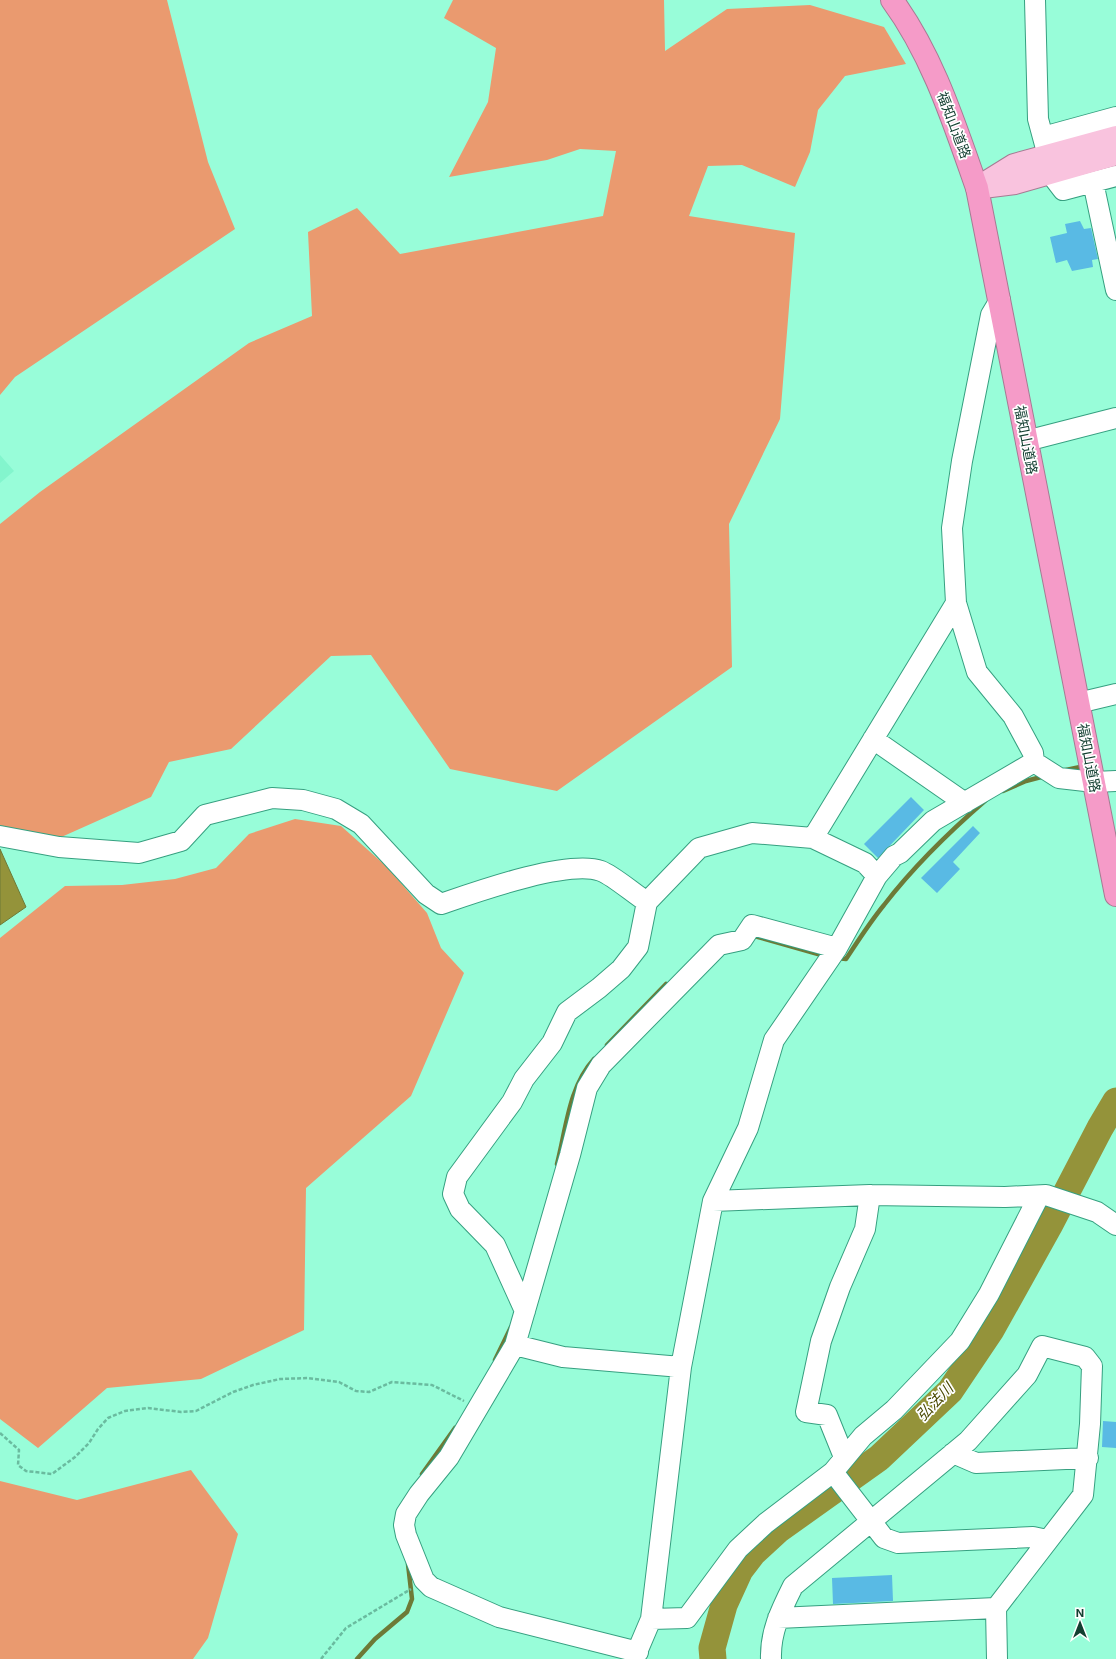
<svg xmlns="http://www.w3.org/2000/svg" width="1116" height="1659" font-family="Inter,'Noto Sans JP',sans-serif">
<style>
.built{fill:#83f5cd}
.forest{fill:#ea9a6f}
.water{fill:#94933a;stroke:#6d7a37}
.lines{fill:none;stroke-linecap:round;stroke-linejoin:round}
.stream{stroke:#6d7a37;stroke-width:4.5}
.river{stroke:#94933a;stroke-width:27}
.building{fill:#59bae4}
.minor-casing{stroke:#36a080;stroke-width:22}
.major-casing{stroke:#a67b93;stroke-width:24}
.highway-casing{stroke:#a67b93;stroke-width:24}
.path{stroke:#6abb9f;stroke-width:2.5;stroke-dasharray:4 2;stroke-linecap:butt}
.minor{stroke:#fff;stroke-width:20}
.major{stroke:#f9c3de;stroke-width:22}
.highway{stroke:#f59bc8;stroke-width:22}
.labels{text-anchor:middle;stroke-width:3.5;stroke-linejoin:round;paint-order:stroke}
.street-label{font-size:14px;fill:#133f31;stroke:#fff}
.water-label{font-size:15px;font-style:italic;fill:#494800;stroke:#fff}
</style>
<rect width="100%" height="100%" fill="#98fdd9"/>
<!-- built -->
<path class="built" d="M0,455L14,471L0,483Z"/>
<!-- forest -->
<path class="forest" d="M0,0H167L208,162L235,229L15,377L0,395Z
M453,0H664L665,51L727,9L810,5L884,27L906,64L845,76L818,110L810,152L795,187L742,165L708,166L689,216L795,233L780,419L729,524L732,667L557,791L450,769L371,655L331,656L231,749L169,762L151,797L48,843L0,838V524L40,492L249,343L312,316L308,232L357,208L400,254L603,216L616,151L580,149L547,160L449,177L488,102L496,48L444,18Z
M295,819L341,826L386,866L427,913L441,948L464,973L411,1096L306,1188L304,1330L201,1379L107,1388L38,1448L0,1419V938L65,886L122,885L175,879L216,868L249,834Z
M191,1470L238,1534L208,1638L193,1659H0V1481L77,1500Z"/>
<!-- water -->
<path class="water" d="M0,849L26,907L0,925Z"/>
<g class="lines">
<!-- stream -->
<path class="stream" d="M1066,770L1080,767
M1003,791L1026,781L1045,776
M751,935L825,956
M836,958L846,959C858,941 870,922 884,905C914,866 949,832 986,800
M607,1045L666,984
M557,1164C566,1129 569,1086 594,1059
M495,1360L511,1327
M422,1474L455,1428
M357,1659L375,1639L407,1612L412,1599L408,1564"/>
<!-- river -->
<path class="river" d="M713,1659L712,1648L724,1605L740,1570L753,1553L778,1530L879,1458L950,1391L991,1330L1049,1226L1100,1128L1116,1101"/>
</g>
<!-- building -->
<path class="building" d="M1080,221L1084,229L1091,228L1098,259L1092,260L1093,267L1072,271L1067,260L1056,263L1050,237L1067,233L1065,224Z
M911,797L924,810L878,858L864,844Z
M973,826L980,833L953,862L960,869L937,893L921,878Z
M1103,1421L1116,1422V1448L1102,1447Z
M892,1575L893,1601L833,1604L832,1578Z"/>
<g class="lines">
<!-- minor casing -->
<g class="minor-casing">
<path id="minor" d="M1035,0L1038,119L1048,156
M1043,137L1116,117
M1050,173L1063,190L1116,176
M1093,182L1116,290
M1000,300L991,315L962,461L952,528L956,603L977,672L1013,716L1033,753L1034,762
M1026,441L1116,418
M1078,703L1116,694
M873,739L965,803
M1034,762L1059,778L1094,782L1116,781
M0,836L59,847L139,853L181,841L205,815L272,798L303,800L336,809L361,824L426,894L441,904C476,892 568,859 601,871C614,876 634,894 647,902
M813,838L956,603
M713,1201L870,1195L1005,1197L1046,1195L1097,1212L1116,1225
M525,1311L495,1245L460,1209L453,1194L457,1177L512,1102L524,1079L552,1043L567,1012L599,988L621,969L638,947L647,902L699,848L752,833L813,838L865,863L877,876
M515,1345L563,1357L681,1367
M953,1453L976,1463L1088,1458
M844,1457L827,1415L806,1412L821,1341L840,1287L865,1229L870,1195
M833,1472L884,1538L898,1543L1033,1537L1047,1540
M778,1618L996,1608
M651,1619L687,1618L738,1549L766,1523L833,1472L863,1436L894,1410L960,1341L989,1294L1039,1196
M638,1652L499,1617L431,1587L424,1580L406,1535L404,1525L406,1514L419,1494L449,1457L515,1345L570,1155L587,1088L601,1065L719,945L742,940L752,925L837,948
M634,1659L651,1619L681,1367L713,1201L748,1128L774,1040L837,948L877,876L894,856L900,853L933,821L1034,762
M771,1659C770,1632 781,1610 793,1586L968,1441L1027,1375L1042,1346L1085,1357L1092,1366L1090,1424L1083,1495L996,1608L997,1659"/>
</g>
<!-- major casing -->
<g class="major-casing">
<path id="major" d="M983,187L1015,183L1116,154
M977,188L1014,165L1116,137"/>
</g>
<!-- highway casing -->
<g class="highway-casing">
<path id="highway" d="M892,0C933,56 954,123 977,188L1116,895"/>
</g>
<!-- path -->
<path class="path" d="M0,1433L19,1450L18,1465L26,1471L52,1474L75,1457L89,1443L98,1429L108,1418L125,1411L148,1408L181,1412L196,1411L233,1392L253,1385L280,1379L308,1378L339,1382L356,1391L369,1392L392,1382L432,1385L464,1401
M321,1659L346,1628L411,1589"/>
<!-- minor -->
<use href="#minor" class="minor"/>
<!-- major -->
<use href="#major" class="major"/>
<!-- highway -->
<use href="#highway" class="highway"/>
</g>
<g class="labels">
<!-- street labels -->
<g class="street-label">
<text transform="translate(954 125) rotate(69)" y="5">福知山道路</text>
<text transform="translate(1026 440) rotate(79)" y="5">福知山道路</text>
<text transform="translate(1089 758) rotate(79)" y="5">福知山道路</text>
</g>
<!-- water labels -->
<g class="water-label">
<text transform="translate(935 1402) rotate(-46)" y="5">弘法川</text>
</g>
</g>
<!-- north arrow -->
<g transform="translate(1080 1623)" stroke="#ffffff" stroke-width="3" paint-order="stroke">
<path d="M0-3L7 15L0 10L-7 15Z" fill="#133f31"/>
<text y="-6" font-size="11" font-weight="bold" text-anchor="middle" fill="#133f31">N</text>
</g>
</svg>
